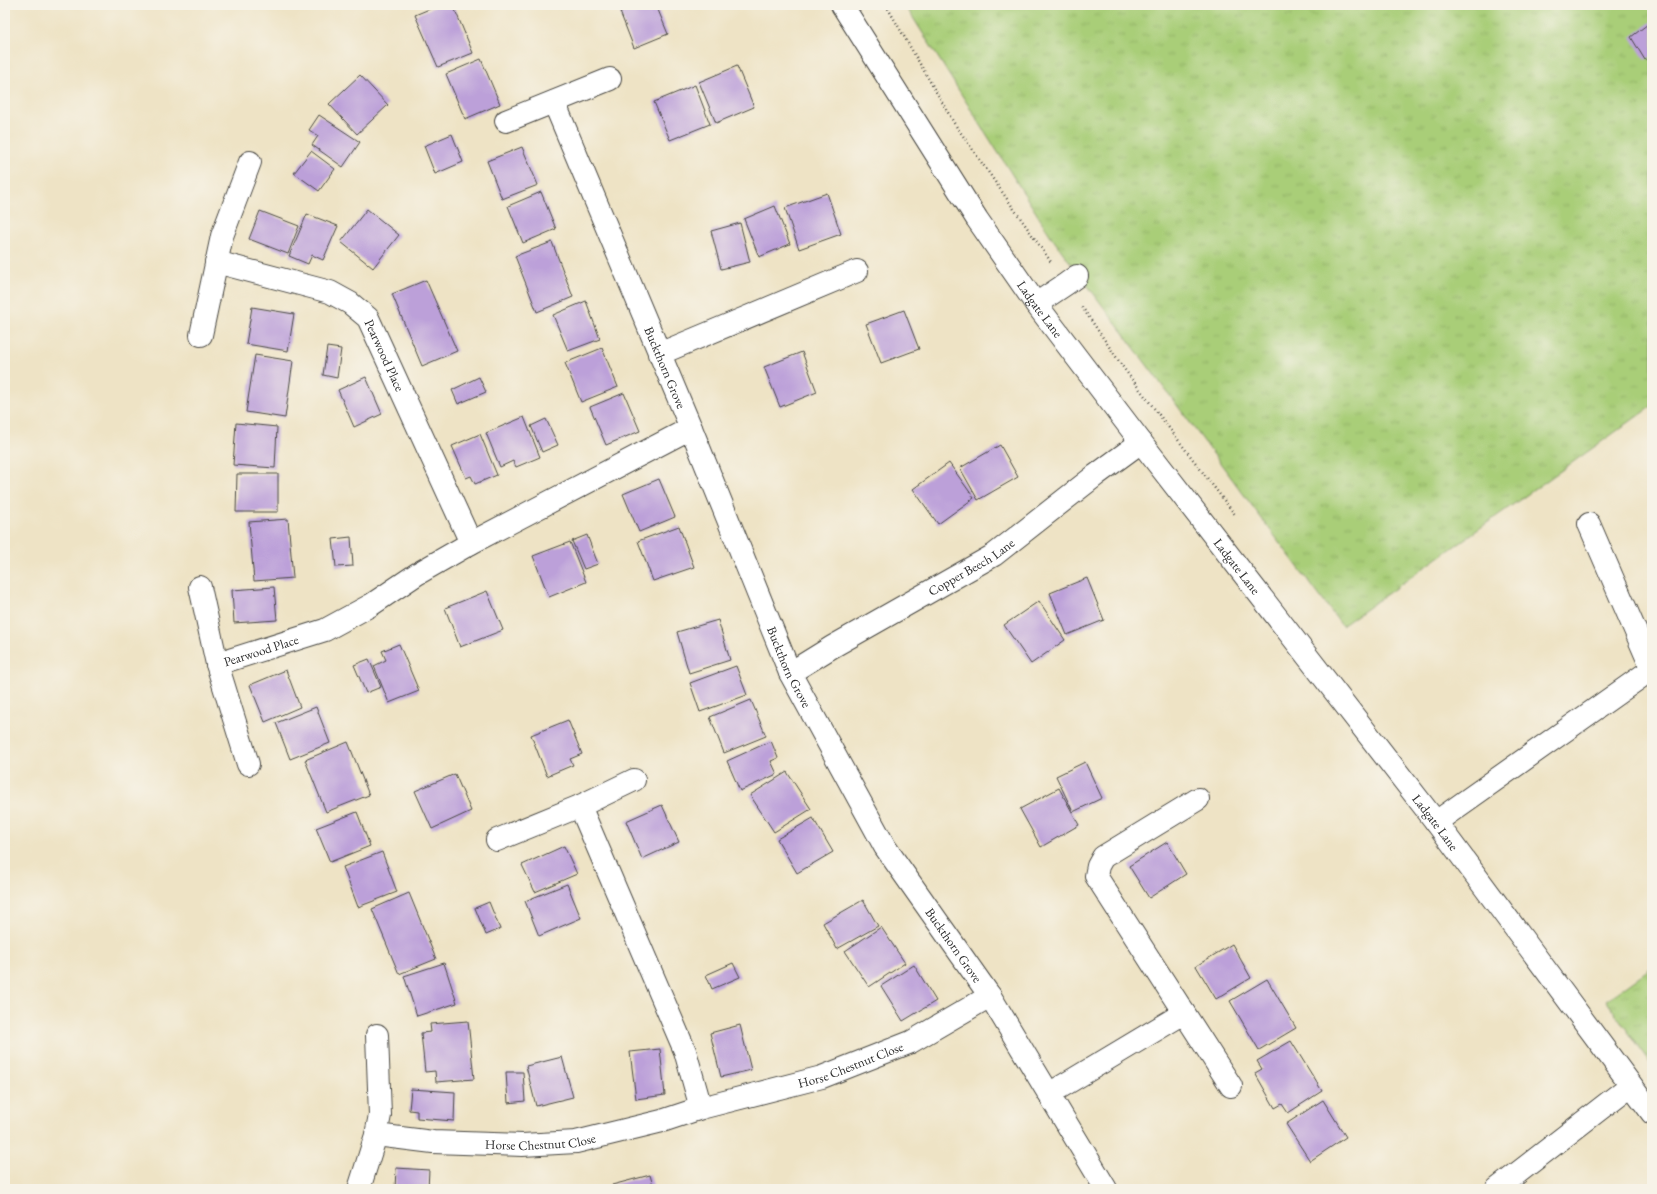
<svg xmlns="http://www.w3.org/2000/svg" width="1657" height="1194" font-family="'EB Garamond',serif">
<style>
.grass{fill:url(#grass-tufts);stroke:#6a7c52}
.building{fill:#bca0d9}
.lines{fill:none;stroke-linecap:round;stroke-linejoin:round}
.minor-casing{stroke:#484742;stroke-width:24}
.major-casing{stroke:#484742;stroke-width:24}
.path{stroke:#484742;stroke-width:2.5;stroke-dasharray:1 3;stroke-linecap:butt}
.minor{stroke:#fff;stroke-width:22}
.major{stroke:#fff;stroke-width:22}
.labels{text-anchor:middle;stroke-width:3;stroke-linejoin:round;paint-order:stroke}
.street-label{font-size:13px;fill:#2b2b2b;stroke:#f7f3e8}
</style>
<defs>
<pattern id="grass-tufts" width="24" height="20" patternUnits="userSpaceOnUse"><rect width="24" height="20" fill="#a9ce78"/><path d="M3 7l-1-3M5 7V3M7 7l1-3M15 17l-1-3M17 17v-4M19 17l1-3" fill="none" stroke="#92b168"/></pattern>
</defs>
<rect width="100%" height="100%" fill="#f7f3e8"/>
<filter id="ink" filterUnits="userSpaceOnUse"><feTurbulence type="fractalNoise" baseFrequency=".025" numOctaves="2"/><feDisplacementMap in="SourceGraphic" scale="8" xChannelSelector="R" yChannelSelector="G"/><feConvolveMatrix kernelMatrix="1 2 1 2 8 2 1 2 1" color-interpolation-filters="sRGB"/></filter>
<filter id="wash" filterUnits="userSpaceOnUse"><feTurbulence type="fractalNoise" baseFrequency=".012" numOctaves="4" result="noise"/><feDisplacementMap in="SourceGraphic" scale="16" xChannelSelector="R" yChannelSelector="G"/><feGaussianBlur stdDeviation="0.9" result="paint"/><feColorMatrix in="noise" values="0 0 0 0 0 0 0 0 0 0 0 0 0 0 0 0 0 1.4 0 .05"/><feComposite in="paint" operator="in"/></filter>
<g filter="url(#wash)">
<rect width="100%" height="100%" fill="#eee3c5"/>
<!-- grass -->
<path class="grass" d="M905,5H1652V406L1342,626L1052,238Z
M1652,967V1066L1606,1000Z"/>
<g id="blocks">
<!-- building -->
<path class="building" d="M439,5H453L473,53L438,67L415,15Z
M637,5H656L668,34L634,48L620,12Z
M1652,21V55L1645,60L1631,37Z
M481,59L500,104L465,119L446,74Z
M737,66L754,107L716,123L699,82Z
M360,75L388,105L357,134L329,104Z
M695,85L710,124L670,140L654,102Z
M319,115L360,142L343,167L312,145L318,136L309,130Z
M452,134L463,162L435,174L424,146Z
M522,147L538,185L502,199L487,161Z
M311,151L335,169L319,191L294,173Z
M541,192L556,229L523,243L508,206Z
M827,193L841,234L799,249L785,208Z
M775,206L790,244L759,257L744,219Z
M367,209L399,235L373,268L341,242Z
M260,211L299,226L288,254L249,239Z
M307,214L338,226L323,260L312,255L308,264L289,256Z
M740,223L750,262L721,269L711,231Z
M552,242L573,297L537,312L515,256Z
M426,280L457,351L422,366L392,294Z
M586,301L600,339L568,351L553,315Z
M252,307L294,314L288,351L246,344Z
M904,310L919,349L881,363L866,324Z
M327,347L341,349L337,378L323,375Z
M602,348L618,387L581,402L565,363Z
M802,352L817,392L780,407L764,367Z
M255,355L293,361L285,418L246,412Z
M366,377L382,414L354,427L338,390Z
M479,377L486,392L458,404L452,390Z
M624,393L640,431L606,445L590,407Z
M524,417L540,457L516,467L513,461L500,467L486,433Z
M546,419L558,445L542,452L531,426Z
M236,423L277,427L275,468L233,465Z
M480,434L497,475L475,484L471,476L466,478L452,446Z
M1000,445L1018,477L978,500L960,468Z
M949,463L974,498L938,524L913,489Z
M237,474H278V512H236Z
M659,479L675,517L639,532L623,494Z
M288,519L293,578L254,581L249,522Z
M679,526L694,567L653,581L638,541Z
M587,535L598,564L584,569L572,541Z
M351,537L353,566L336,567L333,539Z
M570,542L586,582L549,597L533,556Z
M1087,578L1104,620L1067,635L1050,593Z
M274,587L277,620L234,623L232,590Z
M487,591L503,630L460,647L445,608Z
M1039,601L1065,640L1031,664L1004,625Z
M718,620L730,660L689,673L677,632Z
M399,644L419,691L389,703L374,666L386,660L382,651Z
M369,659L381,687L366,693L354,665Z
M736,666L747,695L700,712L690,683Z
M286,670L300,707L265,722L250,685Z
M751,700L766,736L724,753L710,717Z
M316,707L330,743L290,759L276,723Z
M568,720L582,754L570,759L573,765L547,776L531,735Z
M771,741L778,758L771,761L777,774L740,791L727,761Z
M348,742L369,795L326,812L305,760Z
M1085,762L1102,798L1073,812L1056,776Z
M787,772L811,809L774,832L750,795Z
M455,774L471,811L432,829L415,791Z
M1059,788L1079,825L1041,847L1020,809Z
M662,805L679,842L642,859L626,821Z
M357,812L370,846L330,862L316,828Z
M813,818L833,852L797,873L777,839Z
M1167,842L1186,874L1149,898L1129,866Z
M564,846L577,874L535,892L522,865Z
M382,852L397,892L358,907L343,867Z
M567,884L581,918L539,936L525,901Z
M409,893L436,959L399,974L372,909Z
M863,900L878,926L837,949L823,923Z
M489,902L500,929L486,935L475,908Z
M881,927L905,963L869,987L845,951Z
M1232,944L1251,978L1216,999L1196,966Z
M444,963L457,1003L417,1016L404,976Z
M733,963L740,977L712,989L706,975Z
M914,965L936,1001L903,1021L881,986Z
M1267,979L1296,1028L1259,1050L1230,1001Z
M468,1021L474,1079L436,1082L435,1071L425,1072L421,1033L431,1032L430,1024Z
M740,1025L751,1070L721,1077L710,1033Z
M1291,1041L1322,1091L1288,1113L1282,1104L1275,1108L1255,1073L1262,1069L1257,1061Z
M660,1049L665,1095L636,1099L630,1052Z
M562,1057L573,1097L536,1106L526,1066Z
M506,1072H523L525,1101L508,1103Z
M411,1089L455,1092L454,1121L417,1118V1111L409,1110Z
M1323,1100L1346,1137L1310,1161L1286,1124Z
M396,1168L429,1170L428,1189H395Z
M650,1175L654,1189H613L612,1185Z"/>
</g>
</g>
<g filter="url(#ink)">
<use href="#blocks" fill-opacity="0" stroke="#484742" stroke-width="1"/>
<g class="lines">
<!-- minor casing -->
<g class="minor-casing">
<g id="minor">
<path id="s1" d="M554,102L691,428L790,673L885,847L990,996L1106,1189"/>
<path d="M506,121L610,79"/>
<path id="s2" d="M216,262L330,292L350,303L368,318L471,543"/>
<path d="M1036,304L1066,284L1077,276"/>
<path d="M201,335L222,236L250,162"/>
<path d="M659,354L857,271"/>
<path d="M200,587L217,664L248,764"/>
<path id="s3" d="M217,664L325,630L371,605L417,574L471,543L691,428"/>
<path id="s4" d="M790,673L832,647L994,555L1096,475L1141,442"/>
<path d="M1198,799L1103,857L1098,866L1096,876L1231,1086"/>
<path d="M580,806L685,1051L701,1108"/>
<path d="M1436,822L1652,669L1589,524"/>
<path d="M497,840L580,806L634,780"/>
<path d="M1049,1094L1184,1013"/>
<path id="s5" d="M376,1135L433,1142L522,1145L576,1142L662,1121L701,1108L822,1077L911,1042L990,996"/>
<path d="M359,1189L376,1135L380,1115L377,1035"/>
<path d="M1497,1189L1631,1085"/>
</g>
</g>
<!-- major casing -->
<g class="major-casing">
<g id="major">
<path id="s6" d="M842,5L977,219L1036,304L1141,442L1436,822L1652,1113"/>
</g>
</g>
<!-- path -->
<path class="path" d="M886,5L954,123L1051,262
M1082,307L1125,370L1236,516"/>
<!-- minor -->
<use href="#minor" class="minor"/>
<!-- major -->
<use href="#major" class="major"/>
</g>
</g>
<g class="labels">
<!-- street labels -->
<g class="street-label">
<text dy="5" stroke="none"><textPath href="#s6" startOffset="363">Ladgate Lane</textPath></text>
<text dy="5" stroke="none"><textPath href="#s2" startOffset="205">Pearwood Place</textPath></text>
<text dy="5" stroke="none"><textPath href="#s1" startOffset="288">Buckthorn Grove</textPath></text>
<text dy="5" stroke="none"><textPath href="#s4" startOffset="210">Copper Beech Lane</textPath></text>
<text dy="5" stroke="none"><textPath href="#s6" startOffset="687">Ladgate Lane</textPath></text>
<text dy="5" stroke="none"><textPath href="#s3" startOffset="46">Pearwood Place</textPath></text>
<text dy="5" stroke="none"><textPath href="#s1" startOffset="612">Buckthorn Grove</textPath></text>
<text dy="5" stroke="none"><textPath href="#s6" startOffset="1011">Ladgate Lane</textPath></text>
<text dy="5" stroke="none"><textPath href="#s1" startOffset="936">Buckthorn Grove</textPath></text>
<text dy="5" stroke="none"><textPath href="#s5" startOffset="486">Horse Chestnut Close</textPath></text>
<text dy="5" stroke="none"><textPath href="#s5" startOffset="165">Horse Chestnut Close</textPath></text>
</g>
</g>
<!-- margin -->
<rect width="1657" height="1194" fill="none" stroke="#f7f3e8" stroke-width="20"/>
</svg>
